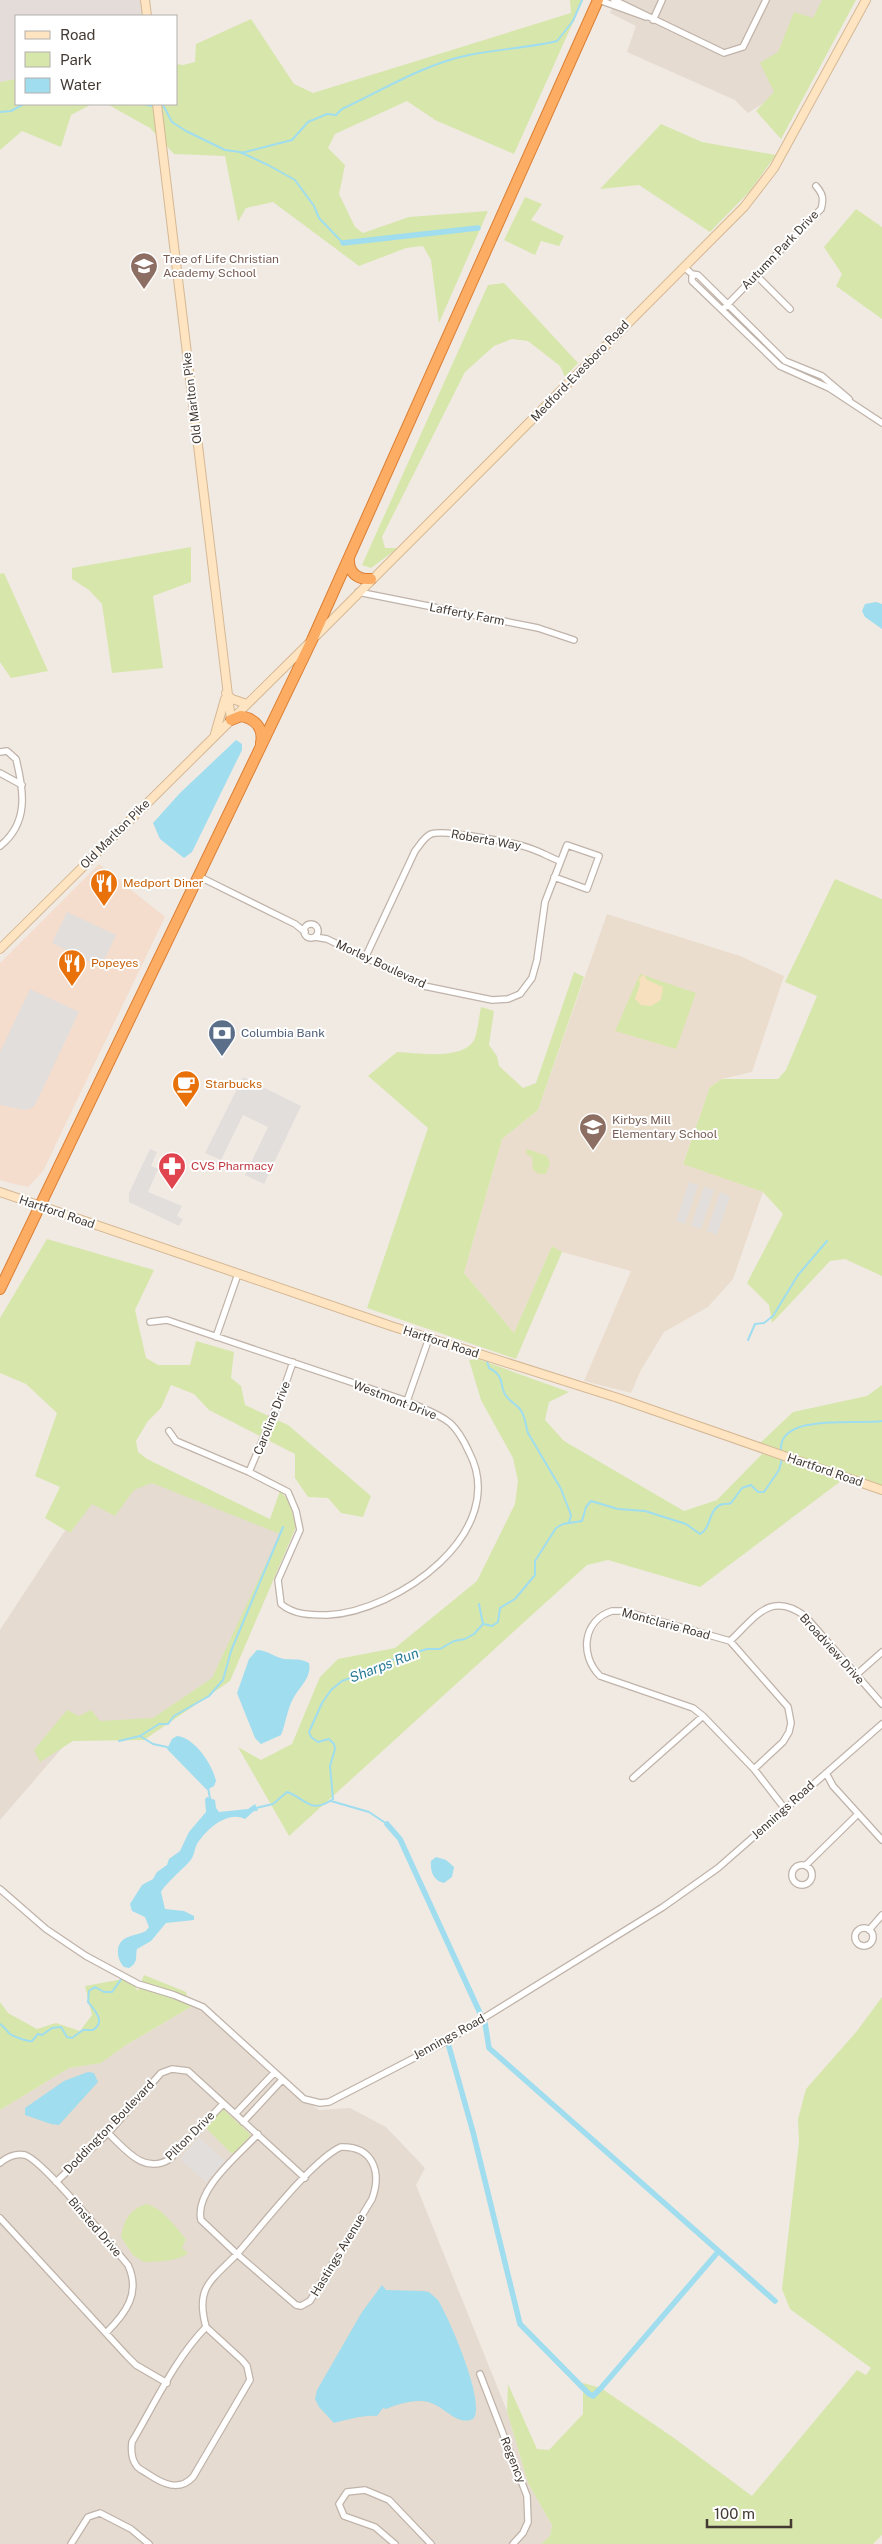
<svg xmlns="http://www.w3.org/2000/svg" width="882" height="2544" font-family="'Public Sans',sans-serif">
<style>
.residential{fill:#e5dbd1}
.commercial{fill:#f4ddcd}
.industrial{fill:#e3dcd8}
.education{fill:#ebddcd}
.green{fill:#d7e6ab}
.sand{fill:#f7e0be}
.parking{fill:#e2dedc}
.water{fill:#9fddef}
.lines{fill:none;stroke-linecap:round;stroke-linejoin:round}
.stream{stroke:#9fddef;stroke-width:2}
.canal{stroke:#9fddef;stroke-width:5.5}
.street-casing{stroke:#c0b3a9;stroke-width:8}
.secondary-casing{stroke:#d5b895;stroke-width:10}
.highway-casing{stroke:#db7e33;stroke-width:12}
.street{stroke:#fff;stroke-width:5.5}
.secondary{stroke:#fee4c1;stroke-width:8}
.highway{stroke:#fcad63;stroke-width:10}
.labels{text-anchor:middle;stroke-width:4;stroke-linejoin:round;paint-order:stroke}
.street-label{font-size:12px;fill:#433a33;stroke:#fff}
.education-label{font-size:12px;fill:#785e54;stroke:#fff;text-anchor:start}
.food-label{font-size:12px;fill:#c56008;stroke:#fff;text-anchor:start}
.service-label{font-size:12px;fill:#4e5e75;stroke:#fff;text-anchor:start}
.health-label{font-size:12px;fill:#be3a42;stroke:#fff;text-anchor:start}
.water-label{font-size:14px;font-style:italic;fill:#2a7c96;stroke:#fff}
</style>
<rect width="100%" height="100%" fill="#f1eae3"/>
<!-- residential -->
<path class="residential" d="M616,0H824L776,95L748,113L735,100L627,52L636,26L610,13Z
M104,1471L161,1473L288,1532L218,1684L142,1730L81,1726L0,1820V1630Z
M196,2004L297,2094L319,2110L350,2108L386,2127L425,2168L416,2185L507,2411L528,2483L552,2525L550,2536L541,2544H0V2110L69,2068L101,2063L126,2045Z"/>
<!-- commercial -->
<path class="commercial" d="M99,864L165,917L43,1171L28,1187L10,1183L0,1180V963Z"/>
<!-- industrial -->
<path class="industrial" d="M0,0H147L150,16H16V79L0,82Z"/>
<!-- education -->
<path class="education" d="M607,914L740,956L784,976L752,1072L722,1079L710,1087L683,1163L763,1192L733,1279L708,1307L664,1332L641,1370L631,1393L584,1381L631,1271L562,1252L552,1246L514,1333L464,1273L502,1139L538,1110Z"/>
<!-- green -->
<path class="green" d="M570,0H583L514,154L435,120L407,101L335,134L328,148L345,165L339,194L355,227L363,233L409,217L488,211L439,323L431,260L423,246L406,248L359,266L273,202L246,208L238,222L225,156L174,154L150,128L107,104H176V64L183,65L195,62L196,44L251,19L294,84L313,93L571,13Z
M822,0H856L781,139L756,111L774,92L760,63L778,52L794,12L813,18Z
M16,79V104H92L71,115L61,147L22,131L0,150V82Z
M661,124L702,142L776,155L749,192L710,232L639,185L600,189Z
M525,197L542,204L531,220L564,236L559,246L541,241L535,255L504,240Z
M856,209L882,227V319L836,286L842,274L824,247Z
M504,283L578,363L565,377L560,366L528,341L512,339L494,346L465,372L382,537L385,548H398L371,568L362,565L488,285Z
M191,547V582L153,596L163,668L112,673L102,604L89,590L72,579V568Z
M4,573L48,671L11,678L0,662V574Z
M835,879L882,899V1276L845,1259L830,1261L772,1323L769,1305L747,1283L783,1214L763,1192L683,1164L710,1087L722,1079H778L786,1070L817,996L785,982Z
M574,972L584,977L538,1110L502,1139L464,1273L514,1333L552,1246L562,1252L516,1359L367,1308L428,1128L368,1076L397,1052C417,1053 466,1061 475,1038C478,1029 479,1017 481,1007L494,1011L489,1045L497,1056L499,1066L523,1088L536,1083Z
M640,974L696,993L676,1049L615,1031Z
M527,1149L547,1156L550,1163L546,1174H539L533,1170L532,1157L526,1154Z
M47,1239L154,1270L135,1310L146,1358L158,1365H190L196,1341L234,1352L231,1378L241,1386L245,1405L288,1425L371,1496L363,1517L341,1513L328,1498L308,1497L295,1478V1454L209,1410L194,1394L171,1385L161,1408L148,1421L136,1441L138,1452L147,1459L270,1519L280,1491L289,1501L296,1527L230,1681L144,1740L73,1741L40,1762L34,1750L67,1710L79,1716L91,1710L100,1721L153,1718L212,1678L280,1534L152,1483L134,1490L115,1516L92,1504L70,1533L45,1518L60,1487L35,1476L57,1413L26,1384L0,1373V1318Z
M478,1359L569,1392L549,1402L545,1420L564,1441L684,1511L717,1500L768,1448L759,1444L793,1412L867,1396L882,1385V1491L845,1478L700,1587L608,1560L587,1565L289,1836L238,1747L261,1760L292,1744L320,1677L338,1659L395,1648L477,1581L515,1504L518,1481L513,1458L481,1400L469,1360Z
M144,1975L186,1992L188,2000L196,2004L126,2045L101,2063L69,2068L0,2110V2002L8,2013L37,2029L56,2023L80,2031L92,2015L85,1986L129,1978L138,1991Z
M882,1997V2535L873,2544H541L550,2536L552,2525L528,2483L507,2411L508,2384L537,2449L549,2450L583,2414V2383L601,2388L674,2438L752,2496L857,2370L866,2375L871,2368L790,2309L782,2289L799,2142L798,2119L806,2089L857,2031Z
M224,2110L250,2134L249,2140L236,2153H231L206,2128L208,2123L221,2111Z
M146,2204C162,2207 176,2228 186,2239L182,2248L188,2253C180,2261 156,2262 144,2262L133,2255L121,2237C124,2220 129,2210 146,2204Z"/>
<!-- sand -->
<path class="sand" d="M644,975L647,980L663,987L661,1000L651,1006L641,1005L635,999L640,984L639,978Z"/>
<!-- parking -->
<path class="parking" d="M67,912L116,935L101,967L52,943Z
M30,989L79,1012L36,1103L32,1108L25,1110L0,1105V1052Z
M243,1077L301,1106L264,1184L245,1175L268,1127L243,1115L221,1160L205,1153Z
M150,1149L157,1152L151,1166L158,1169L148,1192L182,1206L177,1216L183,1219L179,1226L129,1202V1193Z
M689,1182L698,1185L685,1224L676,1221Z
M704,1187L714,1190L701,1229L691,1226Z
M720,1192L730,1196L717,1235L707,1231Z
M199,2137L225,2161L206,2182L180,2159Z"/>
<!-- water -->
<path class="water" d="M876,602L882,604V629L865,617L862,611L865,604Z
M236,740L242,744V750L192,852L184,858L160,839L153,823L180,793Z
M257,1650C267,1650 274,1657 284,1659C293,1660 301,1658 309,1663C312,1677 300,1686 294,1697C287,1709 286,1723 281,1735L261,1744L255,1738L237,1693L249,1659Z
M177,1736C194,1737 213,1765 216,1781L214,1786L207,1790L167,1749L172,1739Z
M207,1797L215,1800L216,1808L219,1812L248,1809L255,1804L258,1811H254L245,1819C227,1810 206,1830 197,1844C194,1849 195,1855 190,1861C183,1869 165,1884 161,1892L165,1909L184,1911L194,1916V1920L166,1923L151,1941L137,1949C135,1957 139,1962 129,1968L124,1967C116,1959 115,1943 126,1938C132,1935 140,1934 146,1931L149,1927L145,1917L132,1911L130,1904L142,1885L153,1879L157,1872L167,1865L169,1859L180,1851L189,1832L206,1812L205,1799Z
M436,1857L446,1860L454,1867L452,1877L444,1883C434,1881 430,1872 431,1861Z
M88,2072L94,2073L98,2082L59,2125L51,2124L25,2115V2108L64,2081Z
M382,2285L386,2290L423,2291L429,2292L438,2300C449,2318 487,2404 473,2419C457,2426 446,2408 431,2403C417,2398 399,2404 386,2409L383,2408L377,2416C363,2415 347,2420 334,2423L319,2407L315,2399L317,2390L362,2312Z"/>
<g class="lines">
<!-- stream -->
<path class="stream" d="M144,104L151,106
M163,105L172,122L186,131L225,150L240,152L268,165L295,180L314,206L319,218L343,243
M0,112L11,111L24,104
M241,153L292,140L308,122L327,114L336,115L342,109C383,90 424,64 469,55C498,49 528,48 557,41L573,21L582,0
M748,1340L755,1324L764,1323L773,1316L798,1275L827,1241
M487,1361L489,1368C507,1377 498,1387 507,1397C510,1401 515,1404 519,1408C526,1415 525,1425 528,1433L561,1489L571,1515L569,1523
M781,1451C777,1412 861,1425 882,1421
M479,1604L483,1624
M484,1624L492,1626L498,1622L500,1608L515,1599L535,1575V1561L556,1528L563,1524L582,1521L586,1507L591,1501L618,1509L645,1511L686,1524L700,1534C711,1529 708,1511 720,1505C724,1503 727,1505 731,1503L742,1488L751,1485L758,1492H764L779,1470L782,1459
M140,1736L153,1744L167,1747
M119,1741L140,1736L159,1724H168L174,1716L209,1696L223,1680L231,1651L283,1527
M208,1787L210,1799
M331,1801L369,1812L387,1824
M256,1808L273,1804L287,1792C307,1799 310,1815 333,1799L330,1766L335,1749L334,1744L329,1739L318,1742L311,1737L309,1732L322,1703L331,1690L342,1681L365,1673L385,1662L427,1649H440L454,1641L465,1639L474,1634L483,1624
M0,2024C5,2027 5,2029 9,2033C11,2036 29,2042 32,2041L38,2034L42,2035L52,2028L61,2027L67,2037L72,2038L83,2030H93C106,2022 95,2010 88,2002L89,1991L95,1987L104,1992H112L122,1978"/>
<!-- canal -->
<path class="canal" d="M343,243L478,228
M387,1824L400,1839L480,2013
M485,2023L489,2048L775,2301
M448,2043L473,2132L520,2324L589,2394L593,2396L601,2388L718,2252"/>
<!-- street casing -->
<g class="street-casing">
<path id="street" d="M599,0L646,17
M614,0L724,53L743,47L766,0
M653,20L662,0
M684,267L692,274L698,275L785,361L822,376L849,399
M692,274V281L780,366L829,388L882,423
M756,275L790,309
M725,307L821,209C824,199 823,194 816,186
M358,592L538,628L574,640
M0,752L7,751L16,759C24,791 29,823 0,846
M0,773L22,785
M198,876L295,924L305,932
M304 931a7 7 0 1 1 14 0a7 7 0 1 1-14 0Z
M315,937L327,939L424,986L492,1000L508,999L520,994L532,978L537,960L545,902L567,845L599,856L587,889L554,877
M365,958L415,851C420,845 424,837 431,834C444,829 517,843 532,849C541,852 551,858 560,861
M150,1322L167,1320L407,1401C421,1408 438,1413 450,1423C459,1431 464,1441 469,1452C511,1532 397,1612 327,1615C311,1615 294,1615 281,1604L278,1580L300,1530L296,1511L288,1492L249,1472L176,1441L169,1431
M216,1337L238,1274
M407,1401L429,1338
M249,1472L282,1394L293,1362
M612,1611H624L730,1641L788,1707L791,1723L789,1732L783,1742L754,1769L703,1716L693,1708L600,1676C579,1655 583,1620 612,1611Z
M730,1641C755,1618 770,1590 805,1616L882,1704
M855,1676L882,1652
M754,1769L785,1809
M826,1773L833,1786L882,1840
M633,1778L703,1716
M792 1875a10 10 0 1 1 20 0a10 10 0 1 1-20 0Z
M806,1865L858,1814
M0,1889L46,1929L86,1956L138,1984L174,1995L203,2007L304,2099L320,2103L329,2102L445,2042L663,1907L718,1868L882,1724
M855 1937a9 9 0 1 1 18 0a9 9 0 1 1-18 0Z
M869,1930L882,1915
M235,2114L274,2073
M243,2122L282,2080
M108,2133C126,2150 144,2175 170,2159L223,2104
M341,2147C373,2146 382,2172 372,2199L310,2301L301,2306L296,2305L237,2254C260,2228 313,2159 341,2147Z
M0,2163C7,2157 15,2153 25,2155C44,2161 111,2245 128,2265C141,2293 126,2313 106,2333
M56,2182L108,2133L161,2073L172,2069L188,2071L305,2178
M0,2218L127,2356L136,2365L167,2383
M206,2327L242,2360L247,2366L250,2380L193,2477C179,2492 163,2484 148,2474C144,2471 138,2469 136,2465C131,2458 131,2450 132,2442C155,2403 175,2359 206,2327C195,2287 211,2281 237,2254L201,2220C194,2190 239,2155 258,2134
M480,2374L527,2496L528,2522L523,2533L513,2544
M71,2544L88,2517L100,2513L131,2529L149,2544
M395,2544L375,2527L344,2516L339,2504L347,2492L365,2490L389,2500L431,2544"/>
</g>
<!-- secondary casing -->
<g class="secondary-casing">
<path id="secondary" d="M145,0L147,16
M157,104L231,720
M316,636L744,207L774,168L866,0
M226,693L232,699L247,704
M215,734L225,699
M0,949L308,644
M0,1192L391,1326L618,1398L882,1490"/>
</g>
<!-- highway casing -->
<g class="highway-casing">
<path id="highway" d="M349,558C348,572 357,580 371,579
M231,720L241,716C255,719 264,728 261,743
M0,1289L312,640L598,0"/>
</g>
<!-- street -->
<use href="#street" class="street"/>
<!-- secondary -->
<use href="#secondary" class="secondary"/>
<!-- highway -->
<use href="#highway" class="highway"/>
</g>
<!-- icons -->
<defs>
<g id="school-pin" transform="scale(1.4375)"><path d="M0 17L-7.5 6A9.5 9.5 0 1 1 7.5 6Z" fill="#8d6e63" stroke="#fff"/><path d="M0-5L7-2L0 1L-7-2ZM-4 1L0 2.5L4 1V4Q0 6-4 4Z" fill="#fff"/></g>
<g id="restaurant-pin" transform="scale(1.4375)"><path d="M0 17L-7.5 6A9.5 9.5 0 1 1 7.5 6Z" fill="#e8710a" stroke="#fff"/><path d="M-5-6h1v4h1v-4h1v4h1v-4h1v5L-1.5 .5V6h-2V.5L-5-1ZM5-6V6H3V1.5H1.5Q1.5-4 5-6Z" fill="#fff"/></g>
<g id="bank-pin" transform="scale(1.4375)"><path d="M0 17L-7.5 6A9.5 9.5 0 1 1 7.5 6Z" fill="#5c6f8a" stroke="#fff"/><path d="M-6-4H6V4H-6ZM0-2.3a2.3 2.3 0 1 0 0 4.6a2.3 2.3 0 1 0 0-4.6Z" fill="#fff"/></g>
<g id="cafe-pin" transform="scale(1.4375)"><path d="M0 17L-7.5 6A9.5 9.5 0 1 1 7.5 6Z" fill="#e8710a" stroke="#fff"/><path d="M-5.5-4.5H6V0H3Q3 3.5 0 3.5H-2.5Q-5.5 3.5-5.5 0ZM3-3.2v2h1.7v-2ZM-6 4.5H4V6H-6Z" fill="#fff"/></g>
<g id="pharmacy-pin" transform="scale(1.4375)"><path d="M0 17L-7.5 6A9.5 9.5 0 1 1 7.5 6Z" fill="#e0444e" stroke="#fff"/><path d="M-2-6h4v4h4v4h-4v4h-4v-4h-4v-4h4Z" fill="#fff"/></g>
</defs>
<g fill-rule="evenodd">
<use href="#school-pin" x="144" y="266"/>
<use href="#restaurant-pin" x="104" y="883"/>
<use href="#restaurant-pin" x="72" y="963"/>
<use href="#bank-pin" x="222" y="1033"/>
<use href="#cafe-pin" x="186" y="1084"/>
<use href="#school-pin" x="593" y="1127"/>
<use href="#pharmacy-pin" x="172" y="1166"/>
</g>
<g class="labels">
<!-- street labels -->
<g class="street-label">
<text transform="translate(780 250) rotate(-46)" y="4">Autumn Park Drive</text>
<text transform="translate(580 371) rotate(-46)" y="4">Medford-Evesboro Road</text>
<text transform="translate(192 398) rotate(-97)" y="4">Old Marlton Pike</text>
<text transform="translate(467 614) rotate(11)" y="4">Lafferty Farm</text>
<text transform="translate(115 834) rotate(-45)" y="4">Old Marlton Pike</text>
<text transform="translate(486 840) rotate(10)" y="4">Roberta Way</text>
<text transform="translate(381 964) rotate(25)" y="4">Morley Boulevard</text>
<text transform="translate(57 1212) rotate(19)" y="4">Hartford Road</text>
<text transform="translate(441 1342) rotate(18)" y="4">Hartford Road</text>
<text transform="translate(395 1400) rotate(21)" y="4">Westmont Drive</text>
<text transform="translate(272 1418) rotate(-68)" y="4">Caroline Drive</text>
<text transform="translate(825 1470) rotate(19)" y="4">Hartford Road</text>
<text transform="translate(666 1624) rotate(15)" y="4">Montclarie Road</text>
<text transform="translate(832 1649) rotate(48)" y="4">Broadview Drive</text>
<text transform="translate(783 1810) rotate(-42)" y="4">Jennings Road</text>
<text transform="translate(449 2037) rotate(-29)" y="4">Jennings Road</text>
<text transform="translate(109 2127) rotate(-46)" y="4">Doddington Boulevard</text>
<text transform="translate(190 2136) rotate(-45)" y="4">Pilton Drive</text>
<text transform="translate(95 2227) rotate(49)" y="4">Binsted Drive</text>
<text transform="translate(338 2255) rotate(-59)" y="4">Hastings Avenue</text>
<text transform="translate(513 2460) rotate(68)" y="4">Regency</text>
</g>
<!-- education labels -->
<g class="education-label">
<text x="163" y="263">Tree of Life Christian<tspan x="163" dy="14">Academy School</tspan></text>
<text x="612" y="1124">Kirbys Mill<tspan x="612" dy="14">Elementary School</tspan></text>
</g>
<!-- food labels -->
<g class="food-label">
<text x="123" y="887">Medport Diner</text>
<text x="91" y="967">Popeyes</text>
<text x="205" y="1088">Starbucks</text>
</g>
<!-- service labels -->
<g class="service-label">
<text x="241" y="1037">Columbia Bank</text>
</g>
<!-- health labels -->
<g class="health-label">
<text x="191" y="1170">CVS Pharmacy</text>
</g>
<!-- water labels -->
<g class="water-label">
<text transform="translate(384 1665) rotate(-21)" y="5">Sharps Run</text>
</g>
</g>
<!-- legend -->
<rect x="15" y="15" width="162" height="90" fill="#ffffff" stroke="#b4b0ad"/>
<rect x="25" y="31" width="25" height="8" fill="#fee4c1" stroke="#b4b0ad"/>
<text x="60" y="40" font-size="15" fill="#433a33">Road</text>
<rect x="25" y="52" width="25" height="15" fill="#d7e6ab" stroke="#b4b0ad"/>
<text x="60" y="65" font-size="15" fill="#433a33">Park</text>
<rect x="25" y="78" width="25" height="15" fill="#9fddef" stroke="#b4b0ad"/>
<text x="60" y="90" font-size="15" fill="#433a33">Water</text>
<!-- scale -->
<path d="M707 2519v8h84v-8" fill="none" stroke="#433a33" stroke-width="2.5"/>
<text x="714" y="2519" font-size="15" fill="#433a33" stroke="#ffffff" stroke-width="4" paint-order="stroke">100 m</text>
</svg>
